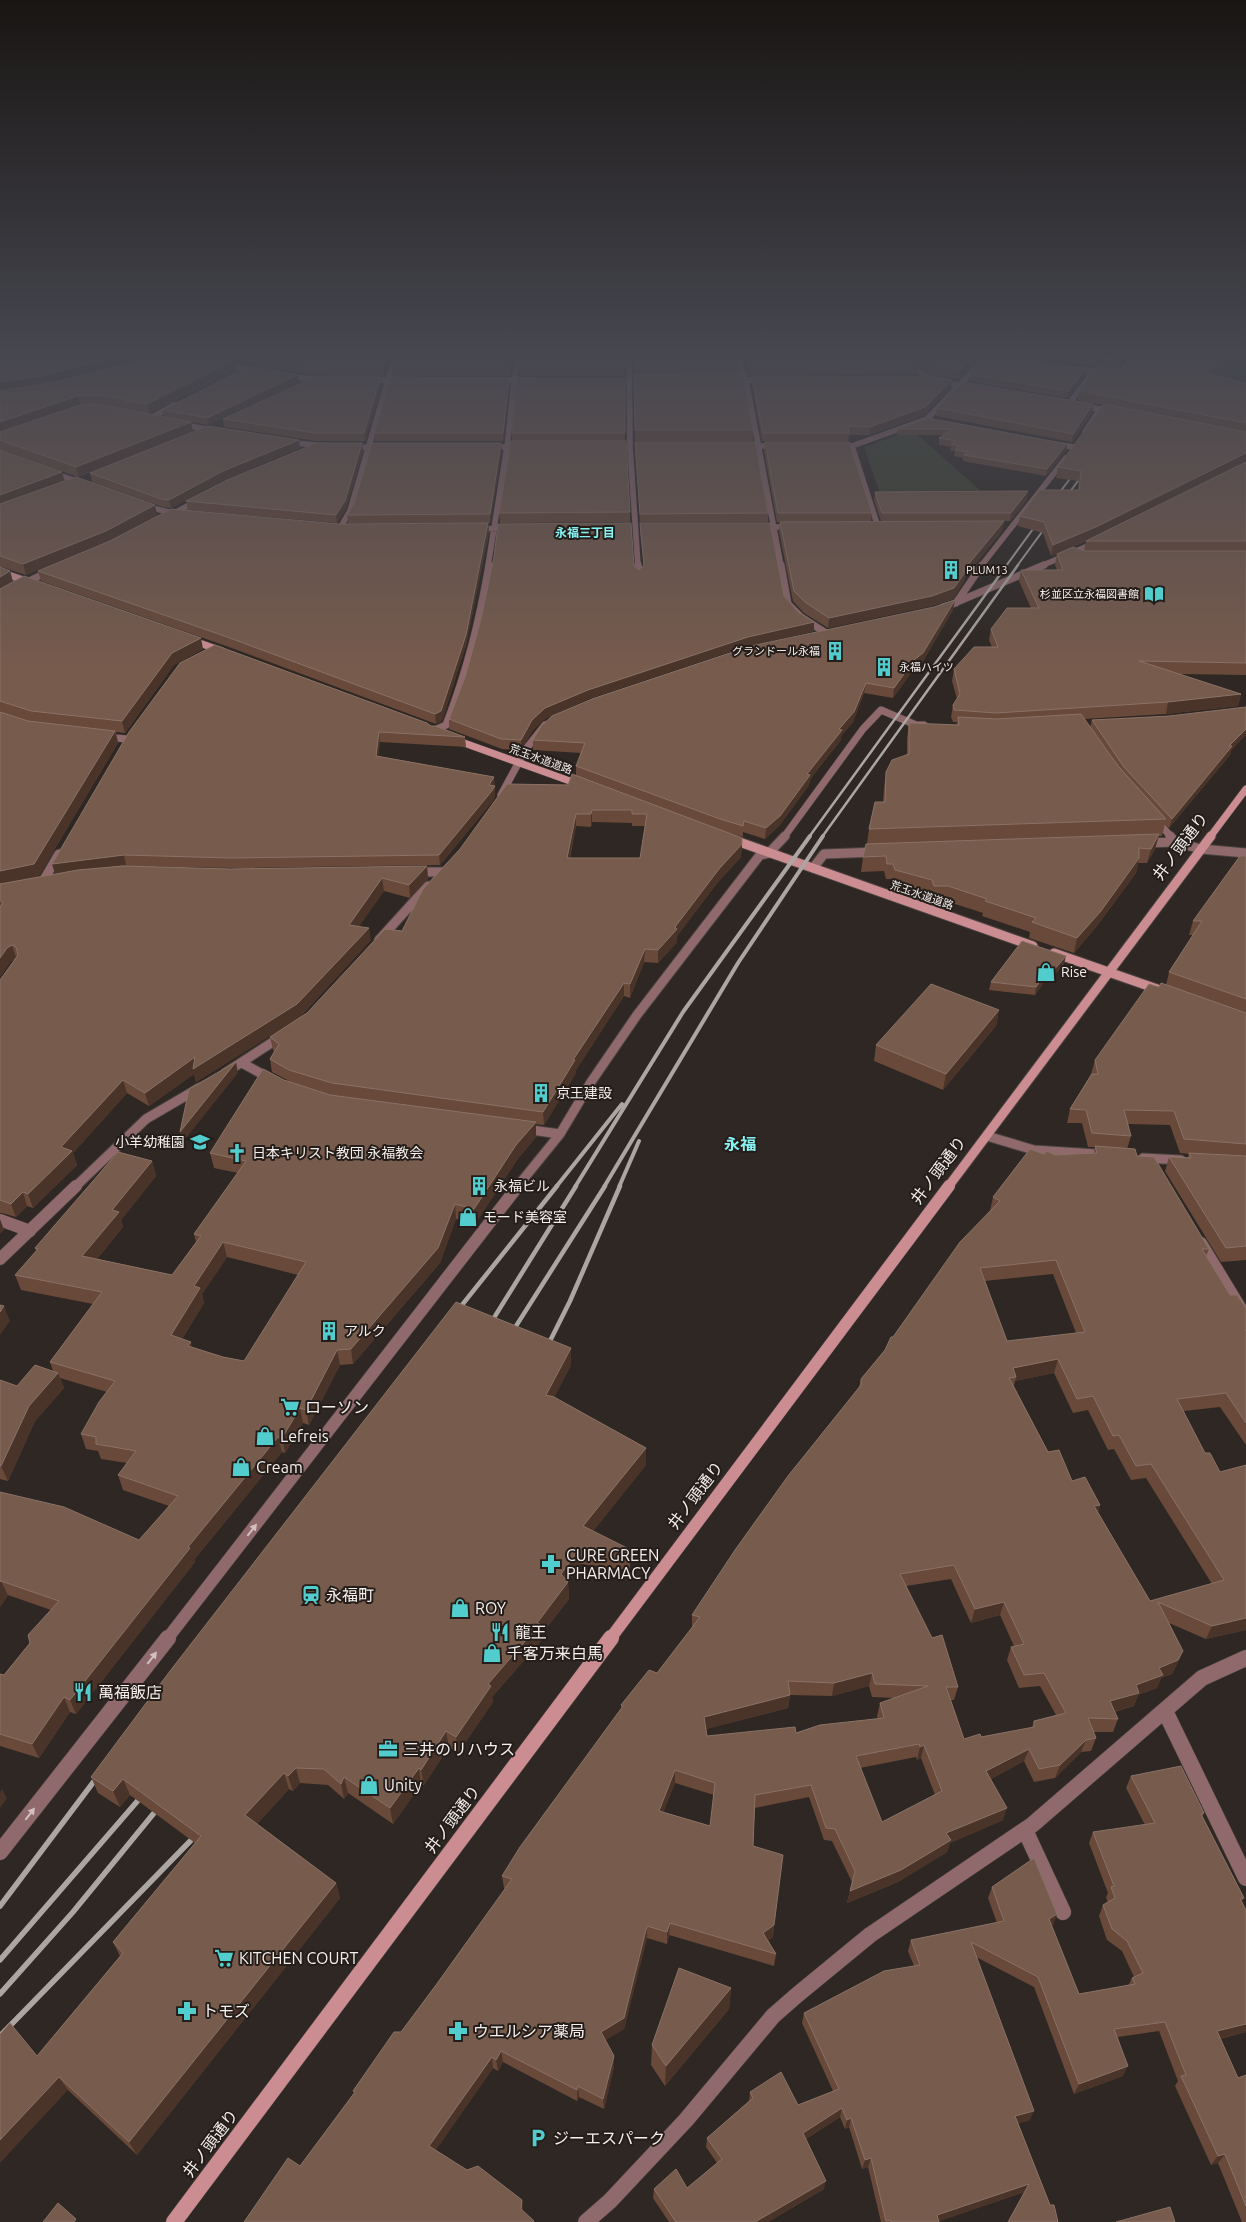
<svg xmlns="http://www.w3.org/2000/svg" width="1246" height="2222" font-family="Ubuntu,'Noto Sans JP',sans-serif">
<style>
.green{fill:#3b412d}
.lines{fill:none;stroke-linecap:round;stroke-linejoin:round}
.minor-far4-casing{stroke:#4a433f;stroke-width:6}
.minor-far3-casing{stroke:#4a433f;stroke-width:8}
.minor-far2-casing{stroke:#4a433f;stroke-width:11}
.minor-far1-casing{stroke:#4a433f;stroke-width:13}
.minor-casing{stroke:#4a433f;stroke-width:17}
.tertiary-far1-casing{stroke:#4a433f;stroke-width:6}
.tertiary-casing{stroke:#4a433f;stroke-width:8}
.secondary-far3-casing{stroke:#4a433f;stroke-width:8}
.secondary-far2-casing{stroke:#4a433f;stroke-width:11}
.secondary-far1-casing{stroke:#4a433f;stroke-width:13}
.secondary-casing{stroke:#4a433f;stroke-width:17}
.minor-far4{stroke:#90696c;stroke-width:5.5}
.minor-far3{stroke:#90696c;stroke-width:7}
.minor-far2{stroke:#90696c;stroke-width:9}
.minor-far1{stroke:#90696c;stroke-width:12}
.minor{stroke:#90696c;stroke-width:16}
.tertiary-far1{stroke:#90696c;stroke-width:5.5}
.tertiary{stroke:#90696c;stroke-width:7}
.secondary-far3{stroke:#cb8d92;stroke-width:7}
.secondary-far2{stroke:#cb8d92;stroke-width:9}
.secondary-far1{stroke:#cb8d92;stroke-width:12}
.secondary{stroke:#cb8d92;stroke-width:16}
.rail-far4{stroke:#aca6a3;stroke-width:2}
.rail-far3{stroke:#aca6a3;stroke-width:2.5}
.rail-far2{stroke:#aca6a3;stroke-width:4}
.rail-far1{stroke:#aca6a3;stroke-width:4.5}
.rail{stroke:#aca6a3;stroke-width:5.5}
.wall{fill:#68493a;fill-rule:evenodd}
.shaded-wall{fill:#4a3429}
.building{fill:#775b4d;stroke:#8a7266;fill-rule:evenodd}
.oneway{fill:#d1c0bf}
.labels{text-anchor:middle;stroke-width:4;stroke-linejoin:round;paint-order:stroke}
.far-poi-label{font-size:11px;fill:#f4efec;stroke:#241d19;text-anchor:start}
.far-street-label{font-size:11px;fill:#f4efec;stroke:#241d19}
.far-neighbourhood-label{font-size:12px;font-weight:bold;fill:#86f2f2;stroke:#241d19}
.poi-label{font-size:14px;fill:#f4efec;stroke:#241d19;text-anchor:start}
.near-street-label{font-size:16px;fill:#f4efec;stroke:#241d19}
.quarter-label{font-size:16px;font-weight:bold;fill:#86f2f2;stroke:#241d19}
.near-poi-label{font-size:16px;fill:#f4efec;stroke:#241d19;text-anchor:start}
</style>
<rect width="100%" height="100%" fill="#2e2723"/>
<!-- green -->
<path class="green" d="M1229,356H1246V380L1226,390L1180,395Z
M912,430L981,491L882,499L864,447Z"/>
<g class="lines">
<!-- minor-far4 casing -->
<g class="minor-far4-casing">
<path id="minor-far4" d="M737,356L746,380L781,566
M899,356L930,379
M222,364L256,371
M1074,369L1107,373
M1120,373L1135,356
M286,376L321,380
M368,380H403
M495,380H531
M1068,405L1094,371
M149,419L174,405
M180,424L215,431
M1085,432L1100,409L1110,410
M286,442L324,446
M1053,444L1074,447
M743,446H776
M838,446H852L927,419L987,356
M852,446L878,527
M351,447L384,448
M488,447H524
M50,472L82,483
M145,506L176,514
M171,515L200,499
M758,527H793
M340,528L350,511L395,356
M475,529L511,528
M488,566L507,447L517,356
M981,566L1066,458
M1041,566L1097,542"/>
</g>
<!-- minor-far3 casing -->
<g class="minor-far3-casing">
<path id="minor-far3" d="M781,565L788,604L801,617L826,633
M0,596L51,570
M957,602L1044,565
M943,607L956,603L982,565
M433,731L446,725C467,670 479,623 489,565
M104,737L127,739
M501,795L526,749L545,725
M1155,818L1171,837
M784,837L863,729L881,710L916,725H924"/>
</g>
<!-- minor-far2 casing -->
<g class="minor-far2-casing">
<path id="minor-far2" d="M1170,836L1175,842
M1144,843L1175,842L1201,849L1246,853
M813,868L824,854L877,852
M415,872H442
M42,883L59,854
M379,940L428,886
M242,1063L271,1079
M225,1073L282,1036
M524,1129L560,1134
M987,1136L1034,1150L1096,1154
M1143,1158L1181,1160
M75,1187L146,1119L199,1088
M517,1187L560,1134L591,1082L637,1015L760,855L769,853L785,836"/>
</g>
<!-- minor-far1 casing -->
<g class="minor-far1-casing">
<path id="minor-far1" d="M0,1220L30,1231
M1201,1243L1246,1317
M0,1259L76,1186
M167,1639L518,1186"/>
</g>
<!-- minor casing -->
<g class="minor-casing">
<path id="minor" d="M1165,1711L1246,1878
M1025,1830L1063,1912
M0,1852L168,1638
M586,2222L610,2201L686,2120L773,2016L797,1995L870,1935L1032,1825L1202,1678L1246,1658"/>
</g>
<!-- tertiary-far1 casing -->
<g class="tertiary-far1-casing">
<path id="tertiary-far1" d="M629,356L630,447L638,566
M731,380H764
M938,381L971,388
M1081,406L1100,409"/>
</g>
<!-- tertiary casing -->
<g class="tertiary-casing">
<path id="tertiary" d="M638,565L639,574"/>
</g>
<!-- secondary-far3 casing -->
<g class="secondary-far3-casing">
<path id="secondary-far3" d="M0,572L32,583
M191,640L222,651
M453,739L581,785
M1210,837L1246,789"/>
</g>
<!-- secondary-far2 casing -->
<g class="secondary-far2-casing">
<path id="secondary-far2" d="M731,839L1033,946
M1054,953L1160,990
M948,1187L1211,836"/>
</g>
<!-- secondary-far1 casing -->
<g class="secondary-far1-casing">
<path id="secondary-far1" d="M610,1639L949,1186"/>
</g>
<!-- secondary casing -->
<g class="secondary-casing">
<path id="secondary" d="M174,2222L611,1638"/>
</g>
<!-- minor-far4 -->
<use href="#minor-far4" class="minor-far4"/>
<!-- minor-far3 -->
<use href="#minor-far3" class="minor-far3"/>
<!-- minor-far2 -->
<use href="#minor-far2" class="minor-far2"/>
<!-- minor-far1 -->
<use href="#minor-far1" class="minor-far1"/>
<!-- minor -->
<use href="#minor" class="minor"/>
<!-- tertiary-far1 -->
<use href="#tertiary-far1" class="tertiary-far1"/>
<!-- tertiary -->
<use href="#tertiary" class="tertiary"/>
<!-- secondary-far3 -->
<use href="#secondary-far3" class="secondary-far3"/>
<!-- secondary-far2 -->
<use href="#secondary-far2" class="secondary-far2"/>
<!-- secondary-far1 -->
<use href="#secondary-far1" class="secondary-far1"/>
<!-- secondary -->
<use href="#secondary" class="secondary"/>
<!-- rail-far4 -->
<path class="rail-far4" d="M1054,500L1078,468
M1064,500L1086,470
M1006,566L1041,518
M1017,566L1050,521"/>
<!-- rail-far3 -->
<path class="rail-far3" d="M809,837L1007,565
M822,837L1018,565"/>
<!-- rail-far2 -->
<path class="rail-far2" d="M556,1187L622,1104
M575,1187L683,1012L810,836
M604,1187L738,963L823,836
M619,1187L639,1141"/>
<!-- rail-far1 -->
<path class="rail-far1" d="M454,1315L557,1186
M487,1329L576,1186
M509,1337L605,1186
M544,1353L570,1301L620,1186"/>
<!-- rail -->
<path class="rail" d="M0,1906L101,1772
M0,1960L147,1790
M0,1994L73,1912L163,1802
M0,2036L200,1831"/>
</g>
<!-- wall -->
<path class="wall" d="M0,356H390L384,376L314,375L233,361L235,370L149,414L164,417L163,410L299,382L208,425L191,422L193,432L78,477L2,450H0L64,481L157,515L108,542L26,575L2,567H0Z
M512,356L510,376H394L393,366Z
M624,356L625,376H520L519,367Z
M634,356L740,366L739,374L753,430V441H635Z
M742,356H905L917,365L916,374L749,376Z
M905,356H982L958,379L932,375Z
M1015,356H1129L1117,369H1123L1225,356L1213,375L1246,383V462L1164,503L1246,462V675L1179,674L1241,694L1238,706L1166,714L1084,719L1090,727L1092,720L1231,751L1230,755L1169,828L1165,824L1162,836H1159L1155,849L1147,863H1138L1136,873L1097,926L1074,953L1029,938L1030,932L982,916L983,913L946,901H931L930,895L893,885L892,879H886L884,871L861,872L863,857L867,844L869,829L883,802L884,788L886,772L907,754V739L909,723L956,725L957,722H953L951,717L953,705L957,699L952,681L954,669L992,647L989,640L991,629L1031,608L1019,581L1021,570H1057L1055,565L1057,554L1084,551L1086,541L1089,540L1051,556L1043,533L1018,526L1020,516L1078,490L1079,481L1056,478L1058,467L1103,405L1078,400L1079,391L1097,367Z
M1086,368L1085,375L1067,398L969,381L970,374Z
M381,377L382,385L365,441H316L224,427L223,419Z
M752,377L951,387L924,415L869,435H849L848,441H762L752,385Z
M625,378V441L630,512V522L500,523L499,513L512,441V433Z
M509,385L503,441H375L374,433Z
M1093,404L1092,412L1072,442L936,416L937,408Z
M928,418L1067,444L1066,450L1046,476L963,461V458L954,456L955,451H950L951,447L939,445V438L944,435H897V429Z
M299,440L300,448L224,480L171,508L163,507L92,482L90,473Z
M635,442L768,513V522H640Z
M765,442L872,513L871,521H881L874,500L875,492L1027,500L1010,521H1004L1002,531L965,577L964,581L953,599L931,606L828,628L804,613L793,601L779,531L780,522H777L764,451Z
M362,443L363,451L346,509L337,523L188,510L186,501Z
M501,443L502,451L490,523H348L347,515Z
M488,523L489,532L466,645L442,721L436,724L229,647L41,581L38,571L339,524Z
M640,523L784,596L814,631L747,646L588,699L546,718L533,730L521,750L502,749L449,729V719L634,566L639,570L644,566L640,532Z
M0,567L10,571L13,582L203,649L174,665L125,733L116,732L118,743L38,877L55,874L129,732L431,726L465,737L466,747L380,742L378,756L494,777L495,796L492,802L440,865L233,868L122,866L230,869L427,866L428,879L410,898L384,891L359,926L371,940L300,1017L196,1082L194,1074L149,1106L127,1093L73,1153L77,1165L33,1208L27,1206L16,1217L2,1213H0V980L15,959L11,961L0,977Z
M953,610L922,663L913,670L893,698L864,693L853,722L841,736V740L814,774L810,780L809,785L779,826L765,839L743,832V837L727,832L742,838L741,857L718,882L677,936V942L658,963L644,962L630,998L624,996L576,1070V1073L544,1125L536,1124V1137L517,1160L475,1224L456,1219L440,1263L353,1364L340,1365L309,1425L303,1423L285,1453L282,1452L194,1560L195,1562L76,1714L70,1712L39,1758L0,1746V1674L4,1675L30,1643L51,1610L8,1595L0,1607V1492L139,1540L169,1506L123,1490L118,1475L127,1463L101,1459L98,1451L86,1449L81,1434L107,1392L60,1378L64,1388L35,1421L8,1481L0,1479V1380L17,1386L53,1371L50,1362L93,1304L21,1290L15,1275L36,1251L35,1248L152,1161L156,1176L121,1220L123,1227L97,1259L172,1275L196,1242L194,1234L238,1173L214,1168L210,1153L284,1080L291,1082L272,1072L270,1059L274,1052L273,1050L270,1037L307,1013L402,931L568,785L576,775V766L581,753L533,750V740ZM592,822L632,823V826H645L640,858H570L576,826L591,827ZM227,1257L298,1275L244,1361L223,1357L192,1347L182,1339L204,1303L202,1294Z
M1246,856V1260L1221,1262L1165,1171L1169,1157L1187,1158L1189,1154L1180,1153L1170,1125L1128,1124L1131,1136L1127,1149L1137,1156L1209,1249L1206,1256L1230,1295L1246,1308V1445L1220,1407L1184,1411L1246,1630L1206,1639L1169,1623L1183,1651L1177,1664L1172,1674L1161,1678L1157,1688L1138,1695L1134,1706L1114,1712L1118,1719L1113,1732H1093L1096,1738L1091,1751L1081,1752L1055,1778L1034,1782L1024,1761L991,1779L1003,1820L950,1843L947,1852L898,1882L847,1903L852,1882L832,1841L824,1840L809,1797L755,1808L753,1846L774,1925L773,1937L768,1940L776,1954L774,1966L669,1935L667,1944L647,1938L624,2029L605,2040L614,2067L604,2109L579,2097L577,2101L503,2062L498,2071L493,2068L435,2151L467,2170L522,2200L523,2212L300,2166L354,2093L353,2091L401,2032L436,1985L505,1889L504,1888L502,1876L621,1709V1705L657,1673L692,1628V1615L859,1387L861,1379L885,1350L893,1337L990,1211L993,1197L1044,1154L1055,1155L1094,1153L1095,1147H1088L1082,1123H1067L1070,1109L1091,1074L1095,1060L1159,987L1166,985L1169,972L1193,935H1189L1193,921ZM1053,1274L1076,1333L1007,1341L985,1281ZM1054,1373L1073,1413L1088,1410L1108,1450L1114,1449L1131,1480L1146,1478L1212,1584L1150,1601L1098,1512L1100,1505L1072,1481L1048,1452L1014,1386L1015,1381ZM951,1579L971,1623L1000,1615L1014,1646L1011,1647L1007,1660L1019,1688L1040,1686L1056,1715L1034,1721L1032,1728L981,1737L964,1739L951,1700H954L958,1687L932,1638L906,1586ZM869,1686L872,1697L894,1698L880,1703L877,1716L878,1719L796,1733L707,1736L706,1729L788,1708L790,1695L832,1696ZM916,1757L917,1760L921,1758L935,1795L882,1822L860,1768ZM675,1783L714,1795L710,1826L663,1812Z
M1064,964L1050,980L1046,979L1035,995L989,990L991,982Z
M999,1010L996,1026L943,1090L874,1061L876,1045Z
M571,1365L554,1397L646,1448V1465L593,1531L631,1550L630,1567V1570L581,1564L568,1582L569,1599L541,1635V1641L492,1697L493,1702L458,1753L449,1747L424,1785L421,1784L393,1824L348,1793L344,1799L328,1785L300,1783L293,1791L289,1789L257,1824L336,1883L340,1898L137,2155L68,2090L37,2056L120,1956L113,1942L195,1843L130,1795L120,1807L98,1793L91,1777Z
M1131,1776L1204,1813L1202,1817L1244,1898L1242,1901L1246,1910V2032L1220,2039L1238,2078L1246,2075V2222H1242L1218,2163L1211,2165L1175,2086L1178,2081L1159,2031L1118,2037L1123,2076L1074,2094L1034,1987L976,1957L1030,2120L1018,2123L1050,2205L1058,2222L1025,2192L939,2221V2222H881L868,2167L862,2169L849,2127L845,2129L840,2117L806,2139L824,2189L768,2222H669L653,2198L654,2189L687,2188L717,2163L706,2147L707,2138L749,2101L750,2092L798,2105L833,2091L802,2023L804,2013L914,1966L908,1951L911,1940L997,1923L988,1898L992,1887L1057,1914L1053,1925H1051L1079,1994L1128,1986L1132,1978L1134,1977L1122,1951L1107,1940L1099,1916L1103,1905L1108,1903L1106,1897L1108,1893L1089,1843L1093,1832L1145,1825L1126,1788Z
M731,1988L729,2009L665,2086L651,2065L652,2045Z"/>
<!-- shaded-wall -->
<path class="shaded-wall" d="M122,356H160L51,383L0,392V382Z
M387,356H390L384,376V366Z
M511,356H512L510,376V366Z
M974,356H982L958,379L960,370Z
M1123,356H1129L1116,370L1118,361Z
M1221,356H1225L1207,383L1209,374Z
M233,361L235,370L149,414L147,404Z
M1086,368L1085,375L1067,398L1068,391Z
M298,375L299,382L208,425L207,418Z
M381,377L382,385L365,441L364,433Z
M509,378V385L503,441V433Z
M952,380L951,387L924,415L869,435L870,427Z
M78,396L80,405L0,433V422Z
M1093,404L1092,412L1072,442L1073,434Z
M191,422L193,432L78,477L76,467Z
M299,440L300,448L224,480L171,508L169,500L223,471Z
M362,443L363,451L346,509L337,523L336,515Z
M501,443L502,451L490,523V514Z
M1067,444L1066,450L1046,476L1047,469Z
M1246,453V462L1096,537L1051,556L1053,545Z
M62,472L65,482L0,507V495Z
M1028,491L1027,500L1010,521L1011,513Z
M155,505L157,515L108,542L26,575L23,564Z
M1004,521L1002,531L965,577L964,581L953,599L931,606L828,628L829,618L963,571Z
M488,523L489,532L466,645L442,721L436,724L435,714Z
M10,571L13,582L0,590V577Z
M955,600L953,610L922,663L913,670L893,698L894,688Z
M814,622V631L747,646L588,699L546,718L533,730L521,750V740L532,720L545,708L588,690L748,637Z
M201,638L203,649L174,665L125,733L122,721L172,653Z
M866,683L864,693L853,722L841,736V740L814,774L810,780L809,785L779,826L765,839L766,828L807,774L839,729Z
M1241,694L1238,706L1166,714L1168,702Z
M1246,729V735L1231,751L1230,755L1169,828L1172,819L1229,746Z
M115,731L118,743L38,877L0,884V871Z
M379,732L380,742L377,766L376,756Z
M494,777L495,796L492,802L440,865L439,855Z
M592,810V822L591,827V814Z
M576,814V826L567,870V858Z
M1159,834L1155,849L1147,863L1151,849Z
M742,844L741,857L718,882L677,936V942L658,963V950L719,869Z
M124,855L126,865L55,874L52,864Z
M1139,858L1136,873L1097,926L1074,953L1077,938Z
M427,866L428,879L410,898L409,885Z
M382,878L384,891L351,938L349,925Z
M369,928L371,940L300,1017L196,1082L194,1074L149,1106L145,1093Z
M12,945L16,958L11,961L0,977V958L7,948Z
M645,949L644,962L630,998V984Z
M1066,956L1064,964L1050,980L1052,972Z
M1048,971L1046,979L1035,995L1036,987Z
M624,983V996L576,1070V1073L544,1125L543,1112L573,1060Z
M999,1010L996,1026L943,1090L946,1074Z
M236,1062L238,1073L182,1143L180,1132Z
M123,1080L127,1093L73,1153L77,1165L33,1208L28,1194L61,1147Z
M536,1122V1137L517,1160L475,1224L474,1209L516,1145Z
M152,1161L156,1176L121,1220L123,1227L87,1271L82,1256L112,1210Z
M23,1192L27,1206L16,1217L11,1204Z
M455,1204L456,1219L440,1263L353,1364L351,1349Z
M0,1219L4,1230L0,1234Z
M223,1242L227,1257L202,1294L204,1303L175,1350L171,1335L194,1286Z
M4,1306L10,1321L0,1335V1312Z
M191,1342L195,1357L188,1346Z
M571,1348V1365L547,1412L546,1395Z
M337,1350L340,1365L309,1425L306,1410Z
M1058,1359L1054,1373L1015,1381L1016,1377L1013,1368Z
M58,1373L64,1388L35,1421L8,1481L1,1466L29,1406Z
M300,1408L303,1423L285,1453L282,1438Z
M278,1437L282,1452L194,1560L195,1562L76,1714L70,1700L188,1547Z
M646,1448V1465L584,1543L583,1526Z
M1100,1505L1096,1518L1094,1506Z
M581,1547V1564L568,1582L569,1599L541,1635V1641L492,1697L493,1702L458,1753L456,1737L488,1684L537,1623L561,1574Z
M1,1581L8,1595L0,1607V1582Z
M1004,1602L1000,1615L971,1623L975,1609Z
M1246,1610V1630L1206,1639L1212,1626Z
M1183,1651L1177,1664L1172,1674L1161,1678L1157,1688L1138,1695L1134,1706L1104,1714L1110,1701L1136,1685Z
M872,1673L869,1686L832,1696L834,1683Z
M790,1695L788,1708L703,1730L704,1717Z
M64,1697L70,1712L39,1758L32,1744Z
M446,1731L449,1747L424,1785L421,1770Z
M1086,1740L1081,1752L1055,1778L1060,1765Z
M924,1745L921,1758L917,1760L920,1747Z
M1029,1749L1024,1761L982,1784L986,1771Z
M296,1768L300,1783L293,1791L288,1776Z
M419,1768L421,1784L393,1824L390,1808Z
M675,1770V1783L659,1824V1811Z
M284,1773L289,1789L251,1831L245,1815Z
M344,1777L348,1793L344,1799L341,1784Z
M123,1779L130,1795L120,1807L113,1791Z
M2,1789L7,1798L0,1808V1792Z
M1007,1808L1003,1820L950,1843L947,1852L898,1882L847,1903L850,1891L946,1833Z
M336,1883L340,1898L137,2155L129,2142Z
M1057,1914L1053,1925L1045,1930L1049,1919Z
M670,1923L669,1935L667,1944V1932Z
M774,1925L773,1937L762,1945L763,1933Z
M647,1926V1938L624,2029L601,2043V2032Z
M731,1988L729,2009L665,2086L666,2066Z
M1246,2024V2032L1210,2041L1217,2031Z
M501,2051L503,2062L498,2071L496,2060Z
M614,2056V2067L604,2109L603,2099Z
M492,2057L493,2068L431,2157L429,2146Z
M1128,2066L1123,2076L1074,2094L1079,2084Z
M59,2077L68,2090L0,2163V2140Z
M578,2086L579,2097L577,2101V2090Z
M842,2108L840,2117L801,2142L803,2133Z
M1034,2111L1030,2120L1011,2126L1015,2116Z
M851,2118L849,2127L845,2129L847,2120Z
M1225,2154L1218,2163L1211,2165L1218,2156Z
M871,2158L868,2167L862,2169L865,2160Z
M826,2181L824,2189L768,2222H755Z
M1029,2184L1025,2192L936,2222L937,2215Z
M522,2200L523,2210L522,2219L521,2209Z"/>
<!-- building -->
<path class="building" d="M0,356H56L63,357L68,356H122L49,374L0,382Z
M157,356H207L233,361L147,404L97,395L78,396L0,422V391L51,383Z
M253,356H387L384,366H313Z
M396,356H511L510,366H393Z
M520,356H624L625,367H519Z
M634,356H736L740,366L634,367Z
M746,356H905L917,365L750,366Z
M919,356H974L960,370L933,365Z
M988,356H994L1086,368L1068,391L970,374Z
M1082,356H1123L1118,361Z
M1135,356H1221L1209,374L1246,383V423L1079,391L1097,367L1123,369Z
M249,366L298,375L207,418L163,410Z
M743,374L753,430H635L634,375Z
M931,376L952,380L925,407L870,427L848,426L849,433H763L752,377Z
M314,377H381L364,433H315L223,419Z
M391,377L509,378L503,433H374Z
M518,378H625V433H512Z
M963,382L1093,404L1073,434L937,408Z
M96,404L191,422L76,467L0,440V432L80,405Z
M1104,404L1246,432V453L1098,526L1053,545L1044,522L1020,516L1040,490H1079L1081,471L1058,467Z
M928,418L1067,444L1047,469L964,455L968,452L955,450L959,446L951,444L956,441L939,438L952,429H897Z
M208,426L299,440L223,471L169,500L161,499L90,473Z
M511,441H626L630,512L499,513Z
M635,442H755L768,513L640,514Z
M765,442H849L872,513H778Z
M317,443H362L345,501L336,515L186,501L227,480Z
M372,443H501L490,514L347,515L354,504Z
M0,450L62,472L0,495Z
M1246,462V541H1086Z
M76,477L155,505L106,531L23,564L0,556V504Z
M1028,491L1011,513H882L875,492Z
M171,509L339,524L488,523L466,635L441,711L435,714L227,637L38,571L110,541Z
M1004,521L963,571H966L954,588L932,596L829,618L805,602L794,591L780,522Z
M631,523L634,566L639,570L644,565L640,523H770L784,596L798,612L814,622L748,637L588,690L545,708L532,720L521,740L501,739L449,719L465,677L481,619L494,557L498,524Z
M1073,547L1084,551H1246V663L1139,661L1241,694L1168,702L996,713L954,710L953,705L960,694L954,669L974,647H998L991,629L1007,608H1039L1021,570H1063L1057,554Z
M0,567L10,571L0,577Z
M24,576L201,638L172,653L122,721L31,711L0,701V589Z
M955,600L923,653L914,660L894,688L866,683L854,712L839,729L842,730L815,764L807,774L810,775L780,816L766,828L744,821L743,826L720,819L576,766L585,743L533,740L541,726L552,716L592,699L751,646L934,607Z
M215,645L427,723L431,726H435L465,737L379,732L376,756L494,777L489,785L495,786L491,792L439,855L231,858L124,855L52,864L129,732L180,663Z
M1246,707V729L1229,746H1232L1172,819L1124,767L1092,720L1169,716Z
M0,712L28,721L115,731L34,864L0,871Z
M1081,714L1118,766L1166,819L869,829L875,802H885L886,772L892,760L909,754V723L959,725L958,717L997,719Z
M572,774L742,838V844L719,869L675,927L677,929L658,950L645,949L630,984L624,983L573,1060H575L543,1112L332,1083L289,1070L270,1059L279,1044L270,1037L307,1013L385,929L402,931L423,889L460,849L507,784L568,785ZM592,810H632V814H647L640,858H567L576,814H591Z
M1159,834L1151,849L1139,848V858L1101,911L1077,938L1032,922L1036,918L985,901L987,899L948,886H934L932,880L895,870L893,864H887L886,856L863,857L866,844Z
M1240,856H1246V999L1169,972L1202,921H1193Z
M123,866L230,869L427,866L409,885L382,878L349,925L369,928L297,1004L193,1069L195,1057L145,1093L123,1080L61,1147L72,1151L28,1194L23,1192L11,1204L0,1200V980L18,955L16,947L12,945L7,948L0,958V907L3,903L0,900V884L78,870Z
M1022,941L1066,956L1052,972L1048,971L1036,987L991,982Z
M1161,983L1246,1013V1144L1184,1139L1174,1111L1124,1110L1131,1136L1092,1133L1086,1110L1070,1109L1092,1074H1098L1095,1060L1149,984L1159,987Z
M931,984L999,1010L946,1074L876,1045Z
M236,1062L180,1132L189,1089Z
M263,1069L284,1080L330,1095L536,1122L516,1145L474,1209L455,1204L438,1248L351,1349L337,1350L306,1410L300,1408L282,1438L278,1437L188,1547L190,1548L70,1700L64,1697L32,1744L0,1734V1674L4,1675L30,1643L28,1635L59,1601L1,1581L0,1582V1492L64,1507L139,1540L178,1496L118,1475L136,1451L96,1444V1437L81,1434L99,1402L115,1381L50,1362L102,1292L15,1275L38,1249L35,1248L118,1152L152,1161L112,1210L119,1212L82,1256L172,1275L201,1236L194,1234L246,1161L210,1153ZM223,1242L306,1262L244,1361L223,1357L188,1346L191,1342L171,1335L200,1288L194,1286Z
M1095,1146L1135,1149L1137,1156L1154,1157L1209,1249H1202L1230,1295H1237L1246,1308V1330H1245L1246,1331V1423L1226,1393L1177,1399L1205,1453H1210L1220,1472L1246,1465V1618L1212,1626L1158,1602L1183,1651L1178,1660L1159,1668L1163,1675L1136,1685L1139,1693L1110,1701L1118,1719L1088,1718L1096,1738L1086,1740L1060,1765L1039,1769L1029,1749L986,1771L1007,1808L946,1833L951,1840L901,1870L850,1891L855,1871L835,1829L826,1828L811,1785L755,1795L753,1846L783,1855L774,1925L763,1933L776,1954L670,1923L667,1932L647,1926L624,2018L601,2032L614,2056L603,2099L578,2086L577,2090L501,2051L496,2060L492,2057L429,2146L467,2170L478,2166L522,2200L521,2209L534,2221L533,2222H244L288,2158L300,2166L355,2092L353,2091L394,2032H401L436,1985L512,1879L502,1876L520,1847L623,1706L621,1705L649,1670L657,1673L700,1617L692,1615L735,1550L788,1476L861,1385V1379L885,1350L891,1337H893L960,1242L1000,1201L993,1197L1030,1149L1044,1154L1047,1151L1055,1155L1097,1153ZM1056,1260L1085,1332L1007,1341L980,1268ZM1058,1359L1077,1399L1093,1396L1113,1436L1119,1435L1136,1466L1151,1464L1224,1580L1150,1601L1094,1506L1100,1505L1085,1477L1072,1481L1059,1450L1048,1452L1009,1378L1016,1377L1013,1368ZM954,1565L975,1609L1004,1602L1024,1644L1011,1647L1024,1675L1044,1673L1066,1713L1034,1721V1727L981,1737L980,1734L964,1739L946,1687H958L942,1635L932,1638L900,1574ZM872,1673L875,1684L928,1686L880,1703L884,1718L820,1725L796,1733L795,1727L707,1736L704,1717L790,1695L788,1681L834,1683ZM919,1744L920,1747L924,1745L942,1791L882,1822L856,1756ZM675,1770L715,1783L710,1826L659,1811Z
M1189,1153L1246,1156V1246L1226,1248L1169,1157L1191,1158Z
M456,1302L571,1348L546,1395L554,1397L646,1448L583,1526L631,1550L630,1553L581,1547L561,1574L568,1582L537,1623L540,1624L488,1684L491,1686L456,1737L446,1731L421,1770L419,1768L390,1808L344,1777L341,1784L324,1769L296,1768L288,1776L284,1773L245,1815L336,1883L129,2142L59,2077L0,2140V2034L10,2023L37,2056L123,1953L113,1942L201,1836L123,1779L113,1791L91,1777L170,1671Z
M0,1305L4,1306L0,1312Z
M35,1365L58,1373L29,1406L1,1466H0V1380L17,1386Z
M1181,1766L1204,1813L1201,1814L1244,1898L1240,1899L1246,1910V2024L1217,2031L1238,2078L1246,2075V2206L1225,2154L1218,2156L1181,2076L1186,2075L1165,2022L1114,2029L1128,2066L1079,2084L1038,1977L971,1942L1034,2111L1015,2116L1050,2205H1054L1058,2222H1008L1029,2184L937,2215L939,2222H891V2220L886,2221L871,2158L865,2160L851,2118L847,2120L842,2108L803,2133L826,2181L755,2222H676L654,2189L676,2169L687,2188L722,2159L707,2138L753,2098L750,2092L781,2072L798,2105L839,2089L804,2013L884,1971L920,1965L911,1940L1004,1921L992,1887L1034,1858L1057,1914L1049,1919L1079,1994L1135,1984L1132,1978L1143,1973L1127,1941L1112,1929L1103,1905L1115,1898L1111,1887L1114,1886L1093,1832L1155,1823L1131,1776Z
M679,1968L731,1988L666,2066L652,2045Z
M58,2203L76,2219L74,2222H43Z
M1170,2207L1175,2222H1116Z"/>
<!-- one-way arrows -->
<defs><path id="oneway-solid" d="M-6-.8H1V-3.2L6.5 0L1 3.2V.8H-6Z" transform="scale(1.25)"/></defs>
<g class="oneway">
<use href="#oneway-solid" transform="translate(252 1530) rotate(-52)"/>
<use href="#oneway-solid" transform="translate(152 1658) rotate(-52)"/>
<use href="#oneway-solid" transform="translate(30 1814) rotate(-52)"/>
</g>
<!-- sky -->
<linearGradient id="sky" x2="0" y2="1"><stop stop-color="#191513"/><stop offset="0.53" stop-color="#464750"/><stop offset="1" stop-color="#464750" stop-opacity="0"/></linearGradient>
<rect width="1246" height="667" fill="url(#sky)"/>
<!-- icons -->
<defs>
<g id="building-bare" transform="scale(1.5)"><path d="M-4-6H4V6H1V3H-1V6H-4ZM-2.5-4.3h1.7v1.8h-1.7ZM.8-4.3h1.7v1.8H.8ZM-2.5-1h1.7V.8h-1.7ZM.8-1h1.7V.8H.8Z" fill="#52cdcd" stroke="#241d19" stroke-width="2.5" paint-order="stroke"/></g>
<g id="library-bare" transform="scale(1.5)"><path d="M-6-4Q-3-5.5-.7-3.5V5Q-3 3-6 4ZM6-4Q3-5.5 .7-3.5V5Q3 3 6 4Z" fill="#52cdcd" stroke="#241d19" stroke-width="2.5" paint-order="stroke"/></g>
<g id="shop-bare" transform="scale(1.5)"><path d="M-5-2.5h2.3a2.7 3.5 0 0 1 5.4 0H5L5.5 6h-11ZM-1.5-2.5h3a1.5 2.3 0 0 0-3 0Z" fill="#52cdcd" stroke="#241d19" stroke-width="2.5" paint-order="stroke"/></g>
<g id="school-bare" transform="scale(1.5)"><path d="M0-5L7-2L0 1L-7-2ZM-4 1L0 2.5L4 1V4Q0 6-4 4Z" fill="#52cdcd" stroke="#241d19" stroke-width="2.5" paint-order="stroke"/></g>
<g id="church-bare" transform="scale(1.5)"><path d="M-1.2-6h2.4v3.5h3.3v2.4h-3.3V6h-2.4V-.1h-3.3v-2.4h3.3Z" fill="#52cdcd" stroke="#241d19" stroke-width="2.5" paint-order="stroke"/></g>
<g id="supermarket-bare" transform="scale(1.5)"><path d="M-6-5.5h2.5l.6 2H6L4.5 2H-2.5L-4.4-4H-6ZM-1.5 3.2a1.3 1.3 0 1 0 .1 0ZM3 3.2a1.3 1.3 0 1 0 .1 0Z" fill="#52cdcd" stroke="#241d19" stroke-width="2.5" paint-order="stroke"/></g>
<g id="pharmacy-bare" transform="scale(1.5)"><path d="M-2-6h4v4h4v4h-4v4h-4v-4h-4v-4h4Z" fill="#52cdcd" stroke="#241d19" stroke-width="2.5" paint-order="stroke"/></g>
<g id="station-bare" transform="scale(1.5)"><path d="M-3-6H3Q5-6 5-4V2Q5 4 3 4L4.5 6H3L1.5 4h-3L-3 6H-4.5L-3 4Q-5 4-5 2V-4Q-5-6-3-6ZM-3.5-4v3h7v-3ZM-3.5 1v1.5H-2V1ZM2 1v1.5H3.5V1Z" fill="#52cdcd" stroke="#241d19" stroke-width="2.5" paint-order="stroke"/></g>
<g id="restaurant-bare" transform="scale(1.5)"><path d="M-5-6h1v4h1v-4h1v4h1v-4h1v5L-1.5 .5V6h-2V.5L-5-1ZM5-6V6H3V1.5H1.5Q1.5-4 5-6Z" fill="#52cdcd" stroke="#241d19" stroke-width="2.5" paint-order="stroke"/></g>
<g id="office-bare" transform="scale(1.5)"><path d="M-6-3h4V-5.5h4V-3h4V5H-6ZM-1-4.5V-3h2v-1.5ZM-6 0V1H6V0Z" fill="#52cdcd" stroke="#241d19" stroke-width="2.5" paint-order="stroke"/></g>
<g id="parking-bare" transform="scale(1.5)"><path d="M-3.5-5.5H1a3.5 3.5 0 0 1 0 7H-1V5.5H-3.5ZM-1-3.4V-.6H.8a1.4 1.4 0 0 0 0-2.8Z" fill="#52cdcd" stroke="#241d19" stroke-width="2.5" paint-order="stroke"/></g>
</defs>
<g fill-rule="evenodd">
<use href="#building-bare" x="951" y="570"/>
<use href="#library-bare" x="1154" y="594"/>
<use href="#building-bare" x="835" y="651"/>
<use href="#building-bare" x="884" y="667"/>
<use href="#shop-bare" x="1046" y="972"/>
<use href="#building-bare" x="541" y="1093"/>
<use href="#school-bare" x="200" y="1142"/>
<use href="#church-bare" x="237" y="1153"/>
<use href="#building-bare" x="479" y="1186"/>
<use href="#shop-bare" x="468" y="1217"/>
<use href="#building-bare" x="329" y="1331"/>
<use href="#supermarket-bare" x="290" y="1407"/>
<use href="#shop-bare" x="265" y="1436"/>
<use href="#shop-bare" x="241" y="1467"/>
<use href="#pharmacy-bare" x="551" y="1564"/>
<use href="#station-bare" x="311" y="1595"/>
<use href="#shop-bare" x="460" y="1608"/>
<use href="#restaurant-bare" x="500" y="1632"/>
<use href="#shop-bare" x="492" y="1653"/>
<use href="#restaurant-bare" x="83" y="1692"/>
<use href="#office-bare" x="388" y="1749"/>
<use href="#shop-bare" x="369" y="1785"/>
<use href="#supermarket-bare" x="224" y="1958"/>
<use href="#pharmacy-bare" x="187" y="2011"/>
<use href="#pharmacy-bare" x="458" y="2031"/>
<use href="#parking-bare" x="538" y="2138"/>
</g>
<g class="labels">
<!-- far-poi labels -->
<g class="far-poi-label">
<text x="966" y="574">PLUM13</text>
<text x="1139" y="598" text-anchor="end">杉並区立永福図書館</text>
<text x="820" y="655" text-anchor="end">グランドール永福</text>
<text x="899" y="671">永福ハイツ</text>
</g>
<!-- far-street labels -->
<g class="far-street-label">
<text transform="translate(541 759) rotate(20)" y="4">荒玉水道道路</text>
<text transform="translate(922 895) rotate(19)" y="4">荒玉水道道路</text>
</g>
<!-- far-neighbourhood labels -->
<g class="far-neighbourhood-label">
<text x="585" y="537">永福三丁目</text>
</g>
<!-- poi labels -->
<g class="poi-label">
<text x="1061" y="977">Rise</text>
<text x="556" y="1098">京王建設</text>
<text x="185" y="1147" text-anchor="end">小羊幼稚園</text>
<text x="252" y="1158">日本キリスト教団 永福教会</text>
<text x="494" y="1191">永福ビル</text>
<text x="483" y="1222">モード美容室</text>
<text x="344" y="1336">アルク</text>
</g>
<!-- near-street labels -->
<g class="near-street-label">
<text transform="translate(1180 846) rotate(-53)" y="6">井ノ頭通り</text>
<text transform="translate(938 1170) rotate(-53)" y="6">井ノ頭通り</text>
<text transform="translate(695 1495) rotate(-53)" y="6">井ノ頭通り</text>
<text transform="translate(452 1819) rotate(-53)" y="6">井ノ頭通り</text>
<text transform="translate(210 2143) rotate(-53)" y="6">井ノ頭通り</text>
</g>
<!-- quarter labels -->
<g class="quarter-label">
<text x="740" y="1150">永福</text>
</g>
<!-- near-poi labels -->
<g class="near-poi-label">
<text x="305" y="1413">ローソン</text>
<text x="280" y="1442">Lefreis</text>
<text x="256" y="1473">Cream</text>
<text x="566" y="1561">CURE GREEN<tspan x="566" dy="18">PHARMACY</tspan></text>
<text x="326" y="1601">永福町</text>
<text x="475" y="1614">ROY</text>
<text x="515" y="1638">龍王</text>
<text x="507" y="1659">千客万来白馬</text>
<text x="98" y="1698">萬福飯店</text>
<text x="403" y="1755">三井のリハウス</text>
<text x="384" y="1791">Unity</text>
<text x="239" y="1964">KITCHEN COURT</text>
<text x="202" y="2017">トモズ</text>
<text x="473" y="2037">ウエルシア薬局</text>
<text x="553" y="2144">ジーエスパーク</text>
</g>
</g>
</svg>
